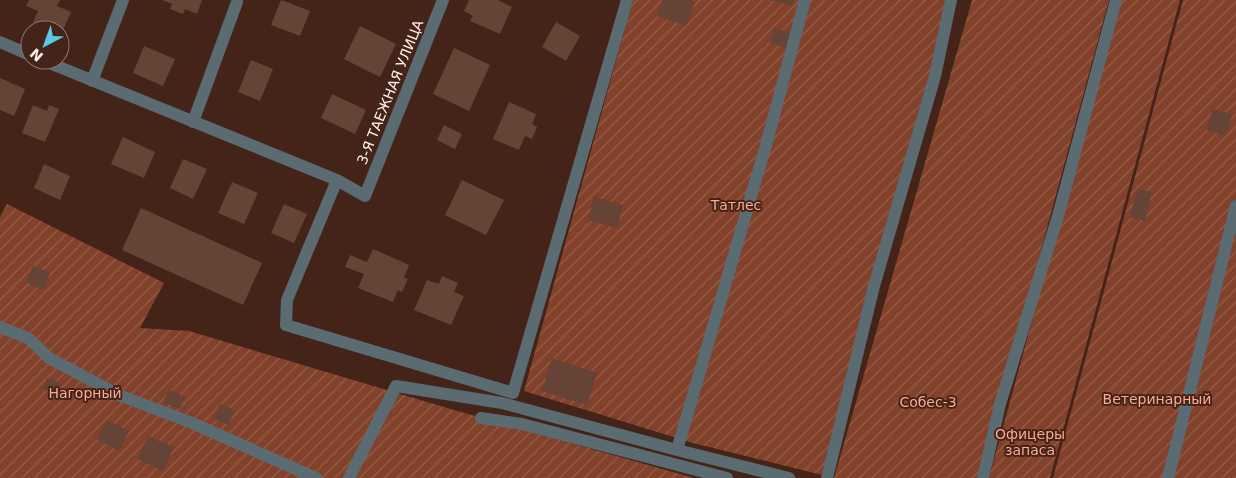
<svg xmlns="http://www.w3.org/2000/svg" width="1236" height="478" font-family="'DejaVu Sans',sans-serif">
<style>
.garden{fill:url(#garden-furrows)}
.building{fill:#664337}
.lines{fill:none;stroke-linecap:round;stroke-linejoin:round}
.minor{stroke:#5a6c72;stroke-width:12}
.labels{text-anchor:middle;stroke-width:4;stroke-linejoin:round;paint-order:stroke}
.street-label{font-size:14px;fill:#fff2ed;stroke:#442419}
.park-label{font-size:14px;fill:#fcab90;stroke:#442419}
</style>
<defs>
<pattern id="garden-furrows" width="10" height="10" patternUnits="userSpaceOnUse" patternTransform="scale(1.25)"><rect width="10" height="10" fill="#82412a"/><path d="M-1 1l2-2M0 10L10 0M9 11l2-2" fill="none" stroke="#955d49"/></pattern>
</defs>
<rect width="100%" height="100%" fill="#442419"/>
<!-- garden -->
<path class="garden" d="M633,0H954L822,475L693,443L524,391Z
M972,0H1109L979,478H834Z
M1120,0H1180L1050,478H989Z
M1183,0H1236V478H1053Z
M7,204L164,283L140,328L189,331L454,410L694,478H0V217Z"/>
<!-- building -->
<path class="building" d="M29,0H60L57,6L71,12L60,37V30H40L41,26L33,22L38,11L26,6Z
M162,0H202L197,14L185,9L183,14L170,9L172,4Z
M281,0L310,11L300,36L271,25Z
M469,0H498L512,7L500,34L470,21L473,16L464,11Z
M662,0H689L695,2L686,26L657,16Z
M771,0H794L792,6Z
M556,22L580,36L566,61L542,47Z
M360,26L396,44L380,77L344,59Z
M775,28L791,33L787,48L770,43Z
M144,46L175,59L163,86L133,73Z
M454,48L490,65L469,111L433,94Z
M251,60L273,69L260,101L238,92Z
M0,78L25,89L14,116L0,110Z
M332,94L366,110L355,134L321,118Z
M509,102L536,114L532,124L537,127L532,139L525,136L519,150L493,139Z
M33,105L47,111L49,105L59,109L45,142L22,133Z
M1213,109L1232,114L1226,136L1207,130Z
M444,125L462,134L455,149L437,140Z
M123,137L155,152L144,178L111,164Z
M183,159L207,169L193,199L170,188Z
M44,164L70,176L60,200L34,188Z
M462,180L504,200L486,235L445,215Z
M232,182L258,193L244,224L218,213Z
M1137,189L1152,192L1145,221L1130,217Z
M594,197L623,205L617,228L588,220Z
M284,204L307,214L294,243L271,233Z
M141,208L262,263L243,305L122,250Z
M373,249L409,265L404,278L408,279L402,292L398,290L393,302L358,288L364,274L345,267L350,255L367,262Z
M33,266L50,273L43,290L26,282Z
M442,276L458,283L454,292L464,296L451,325L414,310L427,280L439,284Z
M552,358L597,373L587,405L542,391Z
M47,378L61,383L56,394L43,389Z
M169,390L185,397L180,409L163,402Z
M220,404L235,410L228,425L214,419Z
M107,420L129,431L119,451L97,440Z
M148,436L174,447L163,471L138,459Z"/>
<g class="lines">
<!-- minor -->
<path class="minor" d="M0,42L30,55
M42,60L337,180L365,196L443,0
M92,81L123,0
M193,122L237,2
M337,180L287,300L286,325L513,393L627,0
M0,327L28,338L49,358L119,395L192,423L316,478
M481,418L522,424L727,478
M677,450L766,145L805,0
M349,478L396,386L502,403L677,450L789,478
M827,478L874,286L935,76L951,0
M983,478L1000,404L1058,216L1116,0
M1168,478L1236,206"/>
</g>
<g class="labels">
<!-- street labels -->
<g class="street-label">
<text transform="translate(390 92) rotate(-68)" y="5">3-Я ТАЕЖНАЯ УЛИЦА</text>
</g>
<!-- park labels -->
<g class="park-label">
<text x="736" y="210">Татлес</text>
<text x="85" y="398">Нагорный</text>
<text x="1157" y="404">Ветеринарный</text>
<text x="928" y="407">Собес-3</text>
<text x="1030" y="439">Офицеры<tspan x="1030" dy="16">запаса</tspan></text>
</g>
</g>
<!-- north arrow -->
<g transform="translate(45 45) rotate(221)"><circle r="24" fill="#442419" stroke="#8f766e"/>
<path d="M0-4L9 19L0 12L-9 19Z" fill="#5bc8e7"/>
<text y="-8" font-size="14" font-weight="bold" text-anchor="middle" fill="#fff2ed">N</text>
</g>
</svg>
